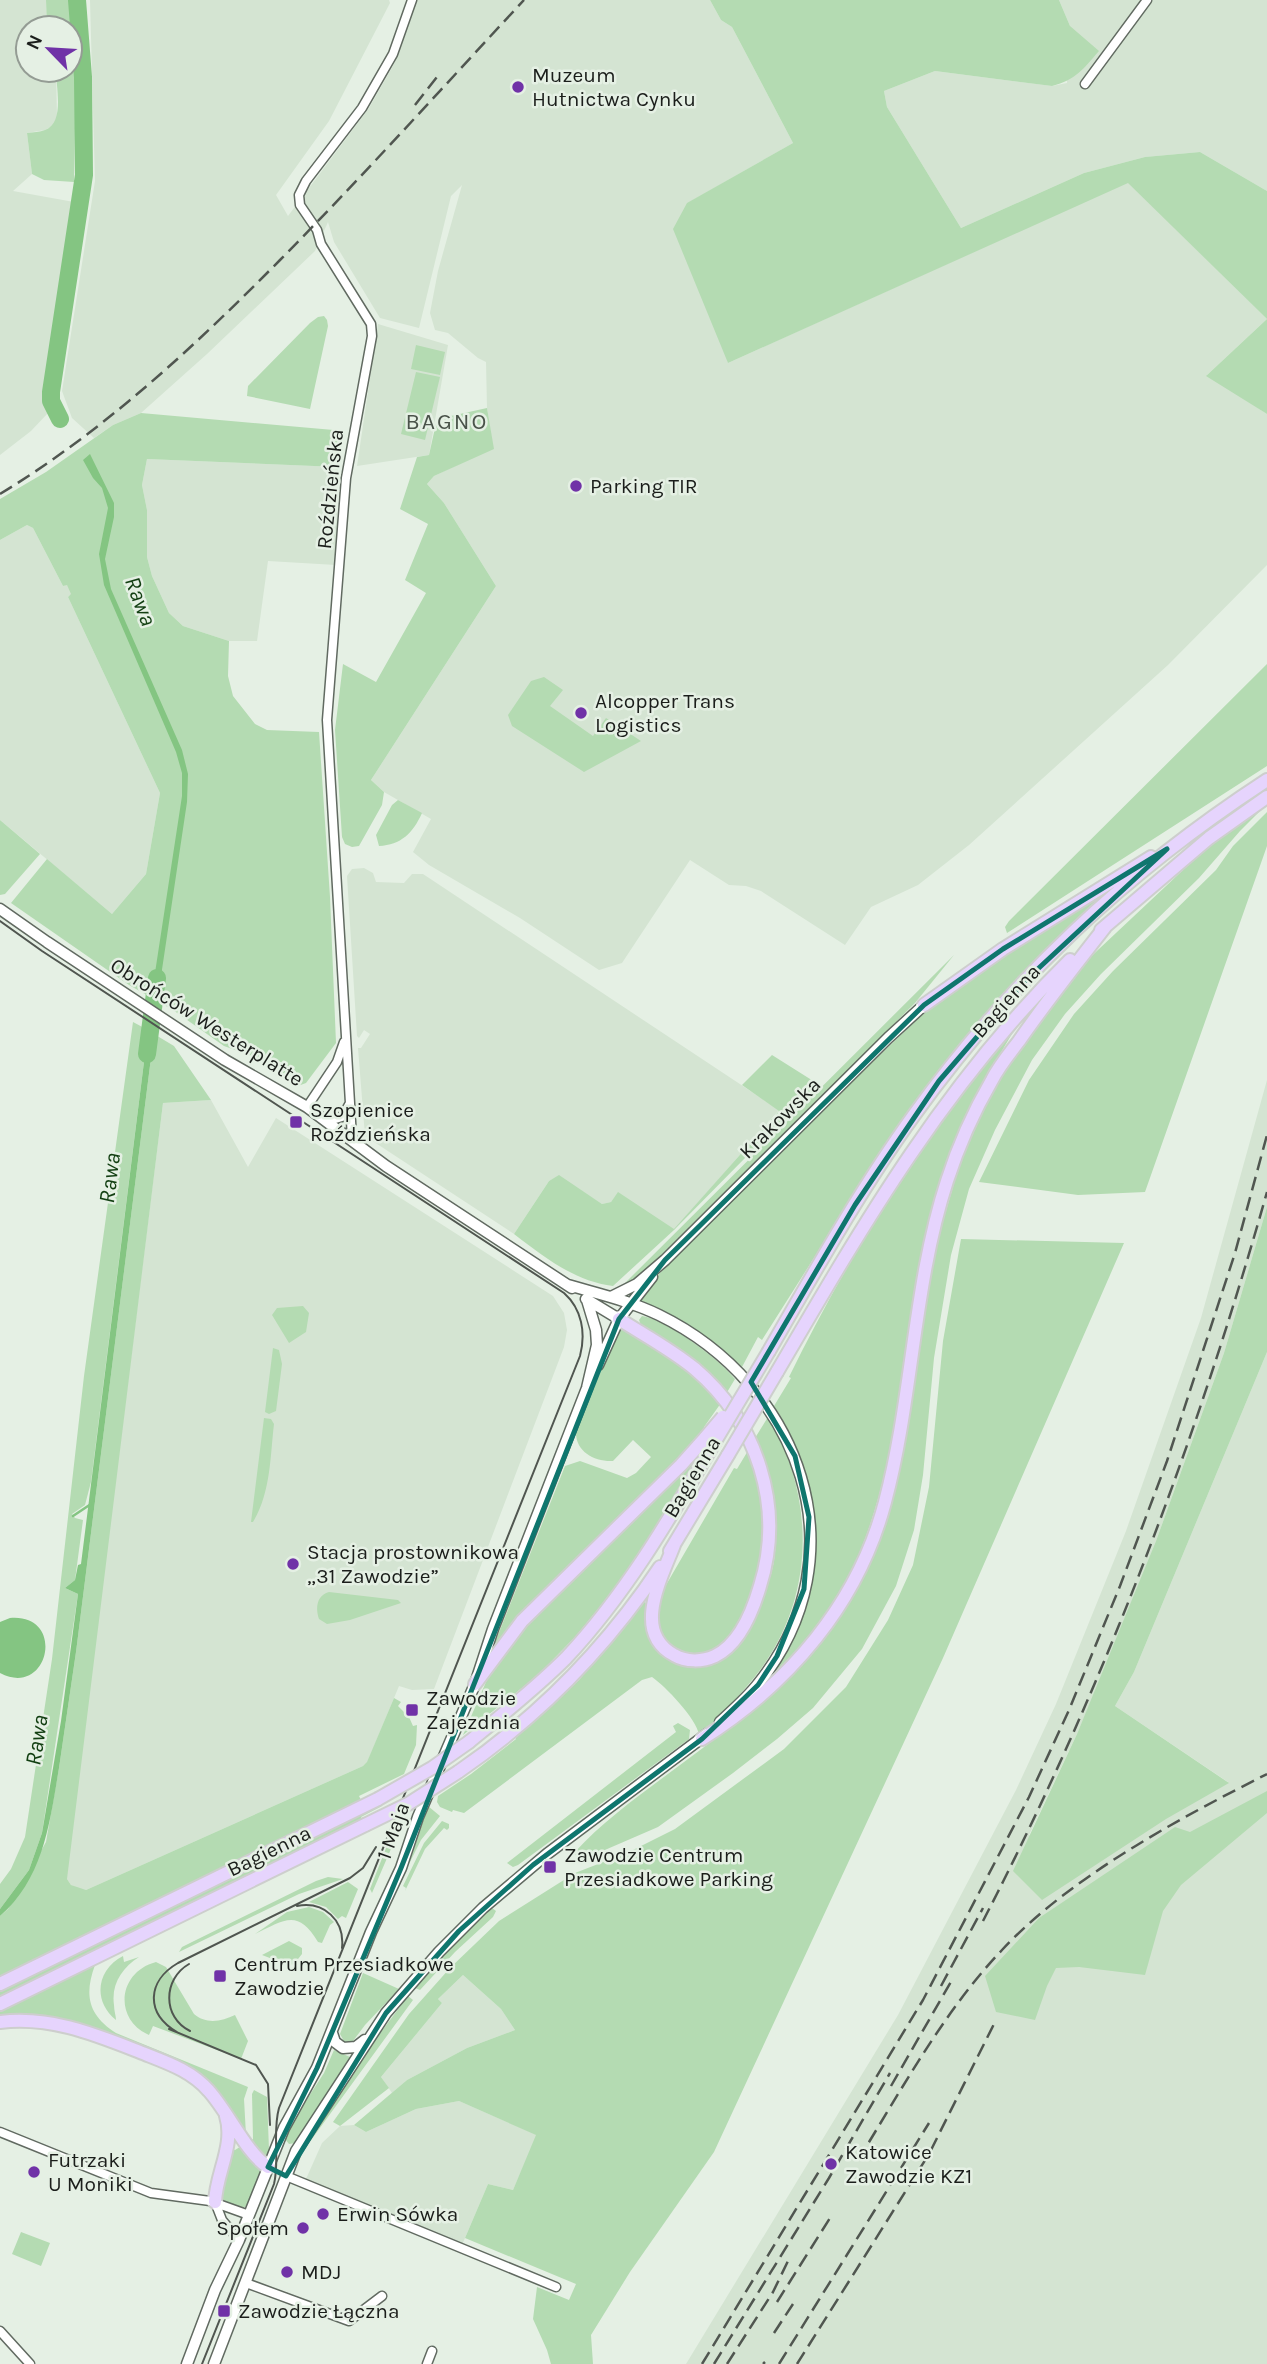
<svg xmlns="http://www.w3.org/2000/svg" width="1267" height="2364" font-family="Karla,sans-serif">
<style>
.built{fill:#d4e4d2}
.green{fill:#b4dbb2}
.water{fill:#84c582}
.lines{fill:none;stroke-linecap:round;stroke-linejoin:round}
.stream{stroke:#84c582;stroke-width:2.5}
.river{stroke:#84c582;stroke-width:18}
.minor-casing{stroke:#616a61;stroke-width:11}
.tertiary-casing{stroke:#616a61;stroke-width:13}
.primary-casing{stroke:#cdcecd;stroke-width:16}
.minor{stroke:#fff;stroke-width:8}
.tertiary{stroke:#fff;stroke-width:10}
.primary{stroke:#e6d4fd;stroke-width:12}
.tram{stroke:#505650;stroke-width:2}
.rail{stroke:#505650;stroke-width:2.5;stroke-dasharray:14 7;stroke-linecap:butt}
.primary-bridge-casing{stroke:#cdcecd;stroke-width:16;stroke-linecap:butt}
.primary-bridge{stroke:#e6d4fd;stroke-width:12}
.marked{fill:none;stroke:#0f766e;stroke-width:5;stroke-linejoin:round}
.poi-dot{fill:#7032a7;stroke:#e5f0e4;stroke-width:2.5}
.labels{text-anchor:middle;stroke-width:5;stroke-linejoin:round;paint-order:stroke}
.poi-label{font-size:21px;fill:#1b1e1b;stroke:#e5f0e4;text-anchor:start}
.street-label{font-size:21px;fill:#1b1e1b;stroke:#e5f0e4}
.neighbourhood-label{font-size:23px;letter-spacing:2px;fill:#4a534a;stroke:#e5f0e4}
.water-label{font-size:23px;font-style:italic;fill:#123f12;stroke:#e5f0e4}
</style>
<rect width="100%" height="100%" fill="#e5f0e4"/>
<!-- built -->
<path class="built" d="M0,0H46L47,27L54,26V28H28V70H56L57,117L54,125L45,130L27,133L32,174L13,191L74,202L60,304L44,394L48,413L31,431L0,455Z
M90,0H389L390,3L329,121L276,195L288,216L369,108L394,64L417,0H710L721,20L732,27L793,143L688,203L728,363L1128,182L1267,319L1207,375L1267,414V565L1168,665L969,845L918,885L871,907L845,945L761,891L746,886L729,885L690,860L622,963L599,970L520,918L429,865L413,852L431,819L384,792L371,780L496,586L444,503L427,484L434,476L493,448L487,408L486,362L478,358L448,333L435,330L430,313L438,271L462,185L451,196L419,328L380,318L334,242L328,222L315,251L207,354L141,413L113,425L94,438L72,418L62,391L95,181Z
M1059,0H1267V191L1200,152L1145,157L1084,173L961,228L887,107L884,91L935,71L1052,86L1067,83L1070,26Z
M378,324L448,345L429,455L357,466Z
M147,459L338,467L336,565L268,561L257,641H229L183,626L169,613L152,576L147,557V510L142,485Z
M27,525L33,528L63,586L67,584L72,594L68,597L160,793L146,874L112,914L0,820V540Z
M364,868L373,873L376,882L404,883L412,874H423L779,1110L674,1230L618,1193L611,1202L602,1204L559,1176L549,1181L514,1234L365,1136L358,1048H361L370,1034L364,1030L359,1038L357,1036L347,876L352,869Z
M1267,1080V1207L1224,1353L1156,1541L1122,1629L1077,1734L1029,1835L1068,1861L1228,1782L1115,1706L1134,1672L1267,1352V2364H686L898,2015L1016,1790L1056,1704L1126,1531L1201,1318Z
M211,1100L248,1167L276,1118L553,1296L564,1313L567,1330L564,1347L434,1689L412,1690L399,1686L367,1763L363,1766L86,1890L79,1889L71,1885L67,1879V1867L163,1103Z
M463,1975L501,2009L515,2030L467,2048L407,2080L392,2093L381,2077L442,2003L438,1999Z
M459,2101L537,2135L513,2190L488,2184L462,2245L306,2179L322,2143L340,2126L354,2125L366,2132L416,2109Z"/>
<!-- green -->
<path class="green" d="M46,0H72L76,74L74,182L44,180L32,174L27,133C33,132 40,132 45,130C65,123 56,87 56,70H70V28H47Z
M710,0H1059L1070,26L1099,51C1083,69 1076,80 1052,86L935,71L884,91L887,107L961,228L1084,173L1145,157L1200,152L1267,191V319L1128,183L728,363L673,229L687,203L793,143L732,27L721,20Z
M324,316L327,320L328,326L310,409L247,396L248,386L310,323L318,317Z
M1267,319V414L1206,376Z
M416,345L445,352L440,375L411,369Z
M416,372L440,377L425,440L401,434Z
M487,408L494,449L434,476L427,484L444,503L496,586L371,780L384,792L382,805L359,846L352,847L345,844L342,837L335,730L343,664L376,682L426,593L405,580L428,524L400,509L417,457L429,455L437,419Z
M141,413L345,431L338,467L147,459L142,485L147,510V557L152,576L169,613L183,626L229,641L228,676L233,696L255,724L267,730L319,732L330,897L336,1043L306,1083L298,1086L260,1059L224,1046L173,1010L129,985L11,903L47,859L112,914L146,874L160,793L68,597L71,594L67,585L63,586L33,528L27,525L0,540V499L46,472L113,425Z
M1267,664V766L1007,933L1005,927L1009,921Z
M544,677L563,690L550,706L593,736L606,718L641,741L584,772L512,726L508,715L531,681Z
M398,800L422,813C413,833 401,845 379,846L376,835L392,805Z
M1260,808L1261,810L1240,831L1199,878L1101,974L1065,1014L1032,1060L995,1130L969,1189L951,1255L934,1358L923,1475L914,1530L896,1586L862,1649L813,1708L777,1739L733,1773L658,1827L591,1856L579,1859L574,1853C604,1820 640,1795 676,1768C783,1689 853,1634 891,1501L934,1251L961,1160L991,1094L1009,1062L1083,964L1199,855Z
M1267,812V846L1145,1192L1078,1195L979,1182L1029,1080L1074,1014L1113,971L1216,870L1233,846Z
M0,820L40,854L5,894L0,895Z
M1110,890L1037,959L979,1023L876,1160L762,1340L758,1337L742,1367C712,1340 677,1315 639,1301L638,1297L671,1261L867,1067L921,1016L994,961Z
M954,955L915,1003L634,1282L619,1289Z
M133,1022L148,1030L91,1482L85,1505L72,1514L75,1518L83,1520L75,1580L65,1588L78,1594L42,1833L29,1870L0,1909V1884L11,1869L25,1837L52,1659L84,1376Z
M1016,1027C976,1093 944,1159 926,1235C894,1370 903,1523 810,1636C798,1651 786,1666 771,1678C775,1663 791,1644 798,1627C826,1553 818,1471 774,1406L791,1378L789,1377C851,1251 924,1133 1016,1027Z
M154,1034L174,1046L211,1100L163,1103L67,1879L71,1885L86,1890L363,1766L367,1762L394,1698L401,1702L398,1706L409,1717L413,1726L417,1725L416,1745L404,1774L359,1796L361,1800L0,1977V1916L8,1909L46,1842L59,1768L76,1652Z
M772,1055L818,1084L674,1230L613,1286C574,1281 544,1257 514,1234L549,1181L559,1175L602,1204L611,1202L618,1192L674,1229L779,1111L742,1085Z
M1267,1207V1352L1134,1672L1115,1706L1229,1783L1166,1819L1042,1900L1013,1871L1077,1734L1156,1541L1224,1353Z
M961,1239L1124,1243L943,1658L714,2152L630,2272L591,2335L593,2364H551L547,2350L533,2319L537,2287L569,2300L576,2284L465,2238L488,2184L513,2190L536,2135L459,2101L416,2109L366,2132L354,2125L407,2080L467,2048L515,2030L501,2009L463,1975L438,1999L442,2003L381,2077L389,2088L340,2126L333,2122L409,2014L450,1968L499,1921L575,1873L629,1852L675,1829L784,1749L846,1687L888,1620L913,1565L929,1487L943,1341Z
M303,1306L309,1313L306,1332L289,1343L272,1315L277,1308Z
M642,1316C665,1319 721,1360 735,1379L726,1394L641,1325L639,1320Z
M622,1326C658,1349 693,1370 721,1403L704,1427L706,1429L689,1449L527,1608L494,1645L565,1466L580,1461L627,1478L636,1473L651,1457L633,1440L613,1461C595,1462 576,1452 576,1433C585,1408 605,1343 622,1326Z
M273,1348L279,1350L282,1364L276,1411L269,1414L265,1412Z
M768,1417C815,1495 816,1595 760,1670C744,1692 724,1710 707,1731L699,1735C697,1719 665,1686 652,1677L642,1680L464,1813L453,1810L452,1812L440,1807L437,1802L438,1796L471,1774L516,1739L515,1737L579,1680L644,1602L647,1603C643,1622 652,1652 672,1661C684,1665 704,1662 717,1662C732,1638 751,1615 765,1590C785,1552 775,1475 755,1438Z
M264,1418L271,1419L274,1424C270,1457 271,1492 253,1522H251Z
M749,1449L760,1482L764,1541L751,1598L739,1623L717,1650L698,1655L681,1653L662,1638L657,1624L659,1597L734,1468L737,1469Z
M692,1462L695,1463L645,1545L612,1592L576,1636L537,1676L463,1735L489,1675L524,1627Z
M329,1592L398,1600L401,1603L350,1620L327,1624L319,1619C315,1608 317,1595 329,1592Z
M678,1723L690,1730L689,1739L518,1865L513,1867L507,1863L676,1732L673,1726Z
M1267,1791V1813L1181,1885L1163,1911L1145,1975L1079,1967L1056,1968L1047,1986L1035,2020L996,2012L985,1976L1039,1918L1175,1827L1190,1832Z
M381,1804L382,1806L361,1817L362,1820L321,1841L0,1997V1991Z
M428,1806L440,1816L421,1840L409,1864Z
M408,1817L406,1824L400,1828L372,1893L370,1889L397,1820Z
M442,1821L449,1824V1828L447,1830L444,1828L425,1849L405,1891L406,1888L403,1886L424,1843Z
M328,1877L343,1879L299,1894L179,1952L182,1947L192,1942L316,1881Z
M348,1882L358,1889L346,1918L342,1916L338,1919L326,1907L309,1902Z
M309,1907L323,1912L334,1922L330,1925L322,1943L318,1942C298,1908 284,1920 255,1934L287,1912Z
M492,1908L496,1911L493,1917L455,1952L420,1990L415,1988L455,1943Z
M289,1941L302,1948V1954L294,1964L288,1965L262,1955Z
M123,1956L124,1962L139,1957C122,1968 111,1984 114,2005C114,2011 116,2016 116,2020C92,2001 97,1969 123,1956Z
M156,1962L166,1967L194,2014C207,2025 222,2021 235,2015L248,2041L241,2059L153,2026L149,2035C113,2019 118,1972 156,1962Z
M95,1965C84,1995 88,2015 116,2033L248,2087L244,2099L246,2135L170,2058L94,2028L68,2021L55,2018H0V2010Z
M363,1973L399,1989L365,2025L353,2041L345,2043L340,2034Z
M408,1996L413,2000L309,2143L369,2048Z
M334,2050L350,2057L296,2143L289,2144L285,2139L298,2113L324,2073Z
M254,2090L267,2097L269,2150L265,2157L250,2141L253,2139L252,2094Z
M243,2145L262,2168L248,2205L243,2208L220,2199L231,2149L235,2150Z
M21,2232L50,2243L41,2266L12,2254Z"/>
<!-- water -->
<path class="water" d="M90,454L114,503V517L105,559L111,589L182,750L188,774L187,802L157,1003L151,999L182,796V773L176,752L104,585L99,554L108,508L102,488L93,478L83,460Z
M148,1030L154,1034L76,1652L59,1768C50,1821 44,1878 0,1916V1909L29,1870L42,1833L61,1721L78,1594L65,1588L75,1580L78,1565L81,1564Z
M10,1618C67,1613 49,1699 0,1673V1622Z"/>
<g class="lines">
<!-- stream -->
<path class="stream" d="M73,1516L91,1504"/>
<!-- river -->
<path class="river" d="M60,419L51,401V392L84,175L83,77L77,0
M147,1054L157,978"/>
<!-- minor casing -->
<g class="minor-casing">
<path id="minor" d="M1085,84L1147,0
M350,1103L352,1139
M307,1107L337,1062L344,1042
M329,1121L342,1117L350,1103L327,720L346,478L372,336L371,324L321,244L317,230L300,205L299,195L306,181L362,108L393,54L412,0
M0,2132L151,2193L210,2201L249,2215
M286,2176L556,2287
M215,2202L222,2220L239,2240
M246,2283L349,2321L382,2296
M0,2331L30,2364
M427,2364L432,2351"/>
</g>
<!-- tertiary casing -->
<g class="tertiary-casing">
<path id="tertiary" d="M0,909L47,942L225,1060L307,1107L386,1166L572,1288
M568,1285C599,1294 630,1301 659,1315C800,1384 863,1554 758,1684C747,1698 733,1710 720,1722
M611,1297L637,1284L665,1260L888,1038L924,1005
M586,1299L619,1319
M598,1365L619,1319L652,1277
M332,2033L335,2042L343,2048L356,2047L365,2040
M187,2364L215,2290L239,2240L284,2128L317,2068L371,1932L401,1868L418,1817L475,1684L493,1629L587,1388L597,1345L596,1330L587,1300
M214,2364L296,2151L386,2013L439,1952L483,1908L547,1854L707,1734"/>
</g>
<!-- primary casing -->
<g class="primary-casing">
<path id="primary" d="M1101,930L1209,838L1267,797
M924,1005L1003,949L1151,857
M619,1319C644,1335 672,1350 695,1369C757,1422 785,1507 760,1586C753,1610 740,1644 715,1656C702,1662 686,1662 674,1655C631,1632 662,1577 674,1545
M769,1351C815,1271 860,1190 914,1115C1012,979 1126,872 1267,780
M777,1372C864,1223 946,1082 1070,960
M670,1551L728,1455
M475,1684L522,1621L681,1465L706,1437
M702,1739C789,1684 858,1604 885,1502C913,1397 913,1285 947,1181C958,1147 974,1111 992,1080C999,1066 1010,1053 1019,1041C1046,1002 1076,964 1105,927
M469,1742C502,1715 536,1688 566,1658C626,1594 670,1518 714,1443
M458,1772C538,1717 606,1648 660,1567
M0,1984L378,1799
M0,2004L365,1825
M0,2022C51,2016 94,2034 140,2052C165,2062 191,2070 209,2091C228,2112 247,2154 268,2167
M215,2202C216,2173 235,2145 226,2116"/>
</g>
<!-- minor -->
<use href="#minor" class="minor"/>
<!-- tertiary -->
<use href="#tertiary" class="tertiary"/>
<!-- primary -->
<use href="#primary" class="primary"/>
<!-- tram -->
<path class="tram" d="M0,921L42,951L564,1293C582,1309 586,1333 580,1356L279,2108C272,2133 280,2159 274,2184L202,2364
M297,1906C324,1901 345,1920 342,1948
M189,1964C163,1979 162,2017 190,2031
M169,2029L256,2065L268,2084L270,2125
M177,2032C145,2013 147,1981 178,1963L350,1878L363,1868L376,1847"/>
<!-- rail -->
<path class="rail" d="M415,105L440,73
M0,494C105,430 194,347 280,260C364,175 443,87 524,0
M983,1921C1103,1689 1196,1443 1267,1192
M941,1986L983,1908
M891,2086L952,1980
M858,2160C902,2089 944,2011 1002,1950C1070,1877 1178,1819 1267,1774
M777,2302L830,2218
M774,2333L793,2304
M702,2364L923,2000L1029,1797L1069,1710L1120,1586L1167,1461L1235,1253L1267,1135
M714,2364L829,2178L890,2073
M727,2364L773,2292L788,2261
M763,2364L765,2362
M779,2364L929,2123
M797,2364L929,2154L994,2024"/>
<!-- primary-bridge casing -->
<g class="primary-bridge-casing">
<path id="primary-bridge" d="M706,1437L723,1417
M714,1443L769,1351
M728,1455L777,1372
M378,1799L432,1768L469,1742
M365,1825L408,1804L458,1772"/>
</g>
<!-- primary-bridge -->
<use href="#primary-bridge" class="primary-bridge"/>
</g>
<!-- marked area -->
<path class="marked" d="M1167,849L1027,979L939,1081L855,1205L751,1382L795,1456L809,1517L804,1589L777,1656L758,1685L702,1739L533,1865L459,1931L386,2013L286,2176L268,2167L317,2068L401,1868L619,1319L665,1260L924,1005L1003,949Z"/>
<!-- markers -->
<g class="poi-dot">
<circle cx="518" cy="87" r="7"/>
<circle cx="576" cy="486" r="7"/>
<circle cx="581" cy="713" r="7"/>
<rect x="289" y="1115" width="14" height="14" rx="3.5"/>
<circle cx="293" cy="1564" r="7"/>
<rect x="405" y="1703" width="14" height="14" rx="3.5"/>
<rect x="543" y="1860" width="14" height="14" rx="3.5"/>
<rect x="213" y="1969" width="14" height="14" rx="3.5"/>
<circle cx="831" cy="2164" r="7"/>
<circle cx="34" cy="2172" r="7"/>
<circle cx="323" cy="2214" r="7"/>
<circle cx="303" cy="2228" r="7"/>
<circle cx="287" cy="2272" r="7"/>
<rect x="217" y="2304" width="14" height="14" rx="3.5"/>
</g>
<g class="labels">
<!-- poi labels -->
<g class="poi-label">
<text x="532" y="82">Muzeum<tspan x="532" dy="24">Hutnictwa Cynku</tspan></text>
<text x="590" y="493">Parking TIR</text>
<text x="595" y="708">Alcopper Trans<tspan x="595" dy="24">Logistics</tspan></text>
<text x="310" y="1117">Szopienice<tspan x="310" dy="24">Roździeńska</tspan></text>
<text x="307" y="1559">Stacja prostownikowa<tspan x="307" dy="24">„31 Zawodzie”</tspan></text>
<text x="426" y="1705">Zawodzie<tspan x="426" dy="24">Zajezdnia</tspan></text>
<text x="564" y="1862">Zawodzie Centrum<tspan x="564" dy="24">Przesiadkowe Parking</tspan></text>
<text x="234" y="1971">Centrum Przesiadkowe<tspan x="234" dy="24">Zawodzie</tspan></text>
<text x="845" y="2159">Katowice<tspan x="845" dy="24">Zawodzie KZ1</tspan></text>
<text x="48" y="2167">Futrzaki<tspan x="48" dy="24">U Moniki</tspan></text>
<text x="337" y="2221">Erwin Sówka</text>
<text x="289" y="2235" text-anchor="end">Społem</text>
<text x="301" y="2279">MDJ</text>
<text x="238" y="2318">Zawodzie Łączna</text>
</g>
<!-- street labels -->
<g class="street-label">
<text transform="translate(330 489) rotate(-84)" y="7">Roździeńska</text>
<text transform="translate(1006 1001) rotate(-48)" y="7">Bagienna</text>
<text transform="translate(207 1022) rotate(32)" y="7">Obrońców Westerplatte</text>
<text transform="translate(780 1118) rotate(-45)" y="7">Krakowska</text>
<text transform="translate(692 1477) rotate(-59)" y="7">Bagienna</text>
<text transform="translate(393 1831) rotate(-70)" y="7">1 Maja</text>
<text transform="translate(269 1851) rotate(-26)" y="7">Bagienna</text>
</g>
<!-- neighbourhood labels -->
<g class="neighbourhood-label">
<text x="447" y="429">BAGNO</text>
</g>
<!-- water labels -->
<g class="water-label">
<text transform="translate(141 601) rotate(69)" y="8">Rawa</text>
<text transform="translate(109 1178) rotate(-83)" y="8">Rawa</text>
<text transform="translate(36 1740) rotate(-81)" y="8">Rawa</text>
</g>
</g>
<!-- north arrow -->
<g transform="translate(49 49) rotate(295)"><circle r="33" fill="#e5f0e4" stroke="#949c94" stroke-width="2"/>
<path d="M0-5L12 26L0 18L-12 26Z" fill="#7032a7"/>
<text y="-10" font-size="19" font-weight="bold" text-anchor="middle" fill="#1b1e1b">N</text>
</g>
</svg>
